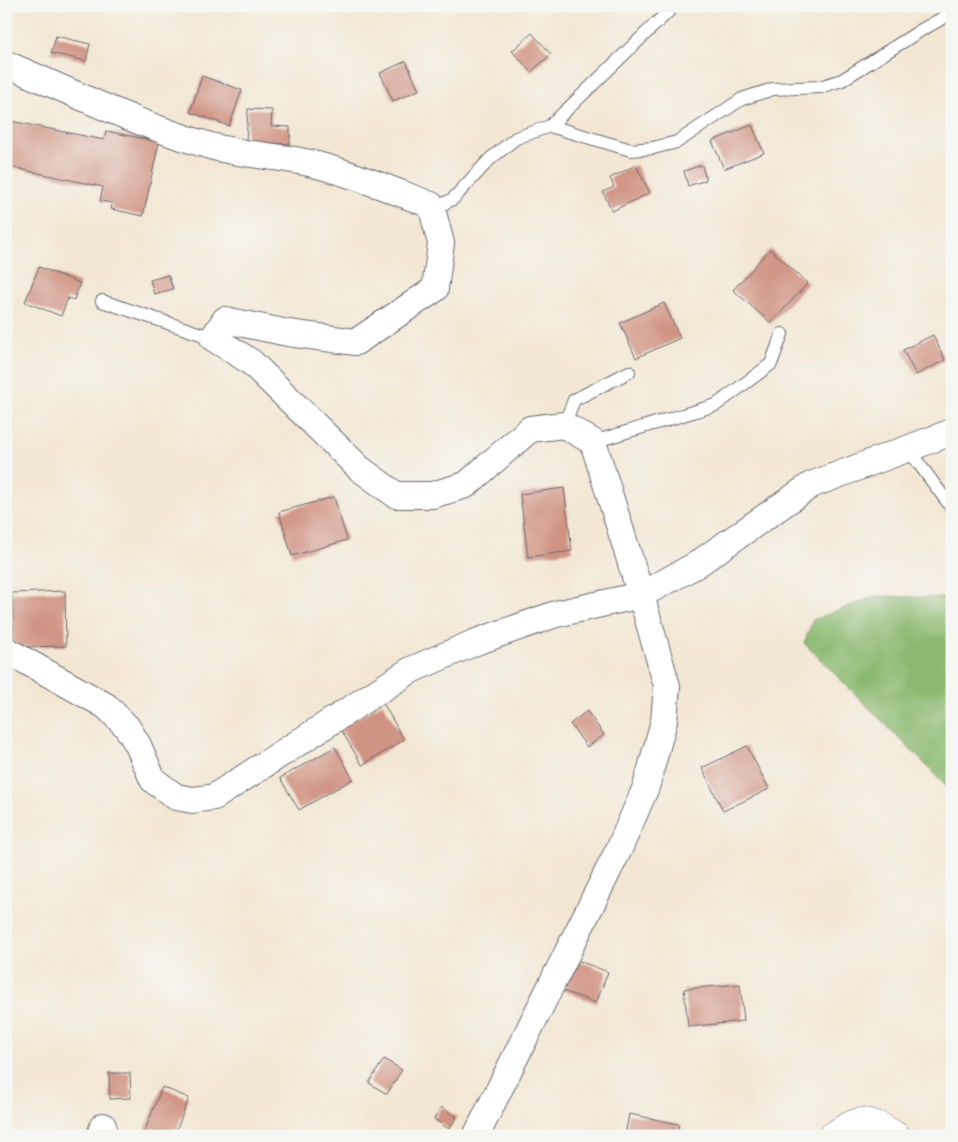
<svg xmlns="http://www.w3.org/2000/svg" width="958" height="1142" font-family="'IM FELL Double Pica',serif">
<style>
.forest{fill:#8cb971;stroke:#576e56}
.building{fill:#d09484}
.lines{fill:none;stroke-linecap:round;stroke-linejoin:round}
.lane-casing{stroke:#6b6770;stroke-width:14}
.street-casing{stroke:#6b6770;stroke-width:28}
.secondary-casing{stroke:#6b6770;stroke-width:29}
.lane{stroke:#fff;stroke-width:12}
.street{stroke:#fff;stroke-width:26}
.secondary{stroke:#fff;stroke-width:28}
</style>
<rect width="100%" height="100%" fill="#f6f6f2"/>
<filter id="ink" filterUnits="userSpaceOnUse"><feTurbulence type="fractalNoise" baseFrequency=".02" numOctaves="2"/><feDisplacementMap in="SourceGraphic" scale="10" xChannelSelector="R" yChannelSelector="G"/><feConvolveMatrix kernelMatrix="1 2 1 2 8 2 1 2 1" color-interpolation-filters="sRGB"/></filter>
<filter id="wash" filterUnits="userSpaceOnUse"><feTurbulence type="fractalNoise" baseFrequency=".0096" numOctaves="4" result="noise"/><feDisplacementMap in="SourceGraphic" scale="20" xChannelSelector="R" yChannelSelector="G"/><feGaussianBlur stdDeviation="1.12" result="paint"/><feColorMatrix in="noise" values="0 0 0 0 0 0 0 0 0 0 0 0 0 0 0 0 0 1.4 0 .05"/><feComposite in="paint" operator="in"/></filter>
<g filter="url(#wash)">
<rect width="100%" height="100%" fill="#f3e7d3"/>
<!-- forest -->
<path class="forest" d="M876,596L952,598V791L804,643L813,620Z"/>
<g id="blocks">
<!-- building -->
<path class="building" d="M6,6L11,7L7,21H6Z
M532,33L551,54L531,72L512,51Z
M56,36L90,44L86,61L51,53Z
M406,61L419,90L393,101L380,73Z
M202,76L242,90L229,126L190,112Z
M248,109L272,110L271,126L290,127V144L246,142Z
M6,120L104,140L106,131L159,142L143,216L111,209L112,203L100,201L103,187L6,166Z
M752,125L764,153L724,169L712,141Z
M636,165L650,193L612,211L603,192L614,187L610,178Z
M702,165L706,180L688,186L684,171Z
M770,249L808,283L771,323L733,290Z
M39,267L80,283L74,300L68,298L61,316L25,302Z
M168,275L173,289L154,294L150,280Z
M664,303L680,338L636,358L620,323Z
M933,335L945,360L916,375L903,350Z
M564,488L572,551L528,557L520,494Z
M334,497L347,540L292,556L279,512Z
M65,591L66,646L14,647L12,593Z
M383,703L404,740L362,765L340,728Z
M587,711L604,735L587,747L570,724Z
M747,746L769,789L723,811L702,768Z
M335,747L353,779L299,810L280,778Z
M574,959L608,972L596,1003L563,991Z
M740,984L744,1021L688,1027L684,989Z
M384,1059L402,1070L387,1094L369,1083Z
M109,1073H130L131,1098L110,1099Z
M162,1087L189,1098L174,1136H152L144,1133Z
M441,1107L457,1117L449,1129L434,1119Z
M629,1114L679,1124L677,1136H625Z"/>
</g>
</g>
<g filter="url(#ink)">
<use href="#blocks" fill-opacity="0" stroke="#6b6770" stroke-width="1"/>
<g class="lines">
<!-- lane casing -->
<g class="lane-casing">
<path id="lane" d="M550,126L674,6
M431,205H441L453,199L490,159L516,138L550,126L631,150L653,148L677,142L742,99L773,89L820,87L842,80L923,29L952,13
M102,301L213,338
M564,425L574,400L629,372
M593,442L716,405L771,364L782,334
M908,449L952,508"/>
</g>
<!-- street casing -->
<g class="street-casing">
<path id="street" d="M6,64C72,92 138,125 207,145C239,155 272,155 305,162C349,172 389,189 431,205L441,243L435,289L356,342L288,333L225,320L213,338L251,362L359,468L396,495H432L466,485L530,429L564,425L593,442L641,595L667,686L664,721L646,787L619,849L476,1136
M6,650L106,706L127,727L138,745L153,780L176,797L193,800L214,797L411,670L476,642L556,614L641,595L696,565L811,485L952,432
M100,1136L103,1126"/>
</g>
<!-- secondary casing -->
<g class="secondary-casing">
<path id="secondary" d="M833,1136C861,1116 868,1119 896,1136"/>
</g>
<!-- lane -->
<use href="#lane" class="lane"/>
<!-- street -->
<use href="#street" class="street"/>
<!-- secondary -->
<use href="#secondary" class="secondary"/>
</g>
</g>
<!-- margin -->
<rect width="958" height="1142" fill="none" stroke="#f6f6f2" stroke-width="25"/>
</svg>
